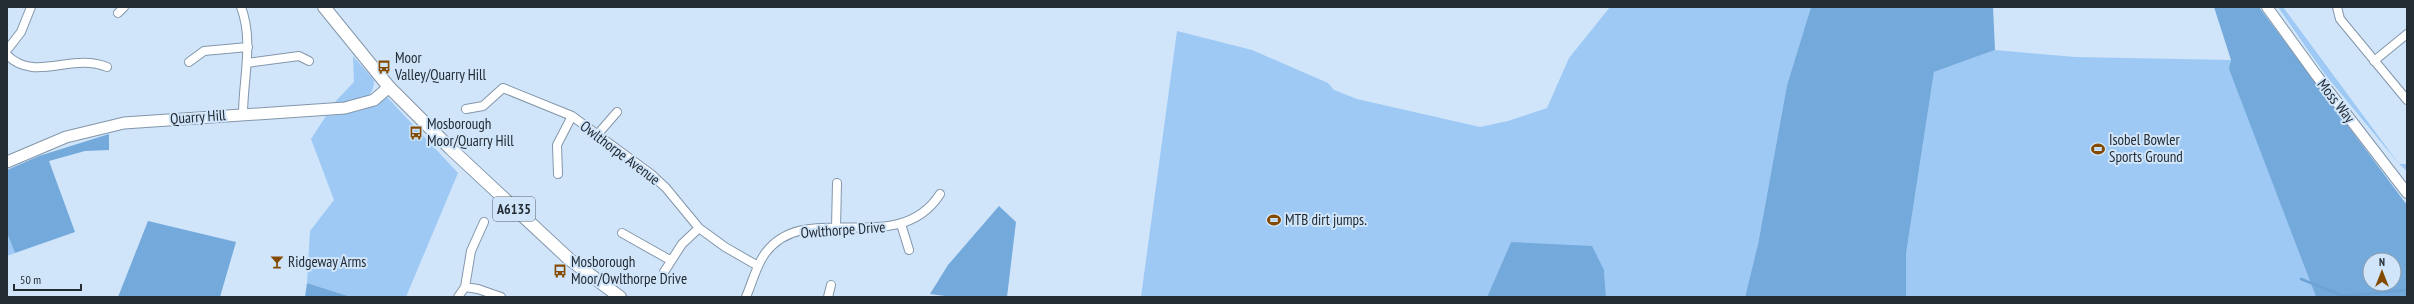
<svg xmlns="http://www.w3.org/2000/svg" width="2414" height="304" font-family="'PT Sans Narrow',sans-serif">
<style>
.green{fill:#9dc9f4}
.forest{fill:#74a9dc;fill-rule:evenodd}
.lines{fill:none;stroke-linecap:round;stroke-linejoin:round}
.stream{stroke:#6da2d5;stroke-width:2.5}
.minor-casing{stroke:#8396aa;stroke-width:10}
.tertiary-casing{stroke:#8396aa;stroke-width:12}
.secondary-casing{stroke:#8396aa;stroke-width:13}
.primary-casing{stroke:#8396aa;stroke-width:14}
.minor{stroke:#fff;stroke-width:8}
.tertiary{stroke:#fff;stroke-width:10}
.secondary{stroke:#fff;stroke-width:11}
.primary{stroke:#fff;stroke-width:12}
.labels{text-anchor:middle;stroke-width:4;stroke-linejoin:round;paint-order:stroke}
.shield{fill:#d0e5fa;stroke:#57636f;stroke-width:1}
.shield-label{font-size:14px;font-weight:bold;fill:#232b33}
.poi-label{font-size:15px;fill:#232b33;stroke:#d0e5fa;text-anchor:start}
.street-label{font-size:15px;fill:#232b33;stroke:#d0e5fa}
</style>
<rect width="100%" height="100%" fill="#d0e5fa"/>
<!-- green -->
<path class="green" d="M1610,7H1811L1787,85L1758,244L1745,297H1606L1604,270L1511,242L1487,297H1141L1177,31L1252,50L1328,83L1334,90L1357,99L1480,127L1508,121L1547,108L1569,58Z
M2278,7H2283L2399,164H2407V171L2399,164L2324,73Z
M1995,50L2075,57L2231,60L2230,69L2316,297H1906V254L1934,72Z
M353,56L374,80C374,104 352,102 333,104L354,82Z
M387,97L458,173L406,297H351L307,283L310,231L334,200L311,139L326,116C349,114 367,111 387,97Z
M7,233L15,253L7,256Z"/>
<!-- forest -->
<path class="forest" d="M1811,7H1993L1995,50L1934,72L1906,254V297H1745L1758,244L1787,85Z
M2214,7H2259L2407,205V297H2316L2229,69L2231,60ZM2370,260H2394V284H2370Z
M109,134V150L85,151L49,161L75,232L15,253L7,233V170L39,156Z
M999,206L1016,222L1007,297H953L930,294L948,265Z
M148,221L236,242L220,297H118Z
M1511,242L1592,246L1604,270L1606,297H1487Z
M307,283L351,297H305Z"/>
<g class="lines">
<!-- stream -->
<path class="stream" d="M2301,279L2343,296L2407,290"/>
<!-- minor casing -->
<g class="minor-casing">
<path id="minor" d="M241,7C254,41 243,79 243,115
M2337,7L2340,19L2407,100
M118,13L124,7
M7,50L21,32L31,7
M7,55C35,83 72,52 107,67
M2374,61L2407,34
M189,62L204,51L248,47
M247,63L299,56L309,61
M466,109L483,106L503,88L572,116L651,174L666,188L699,228L725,247L758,266
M597,135L617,112
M558,174L557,145L572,116
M901,224L909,250
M836,228L837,183
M622,233L670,260
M664,272L682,244L699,228
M465,287L478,289L501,297
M458,297L465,287L471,251L484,222
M746,297C752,283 756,267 764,255C804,196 897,261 940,194
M828,297L831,285"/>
</g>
<!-- tertiary casing -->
<g class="tertiary-casing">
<path id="tertiary" d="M2267,7L2317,76L2407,193"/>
</g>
<!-- secondary casing -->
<g class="secondary-casing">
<path id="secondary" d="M7,162L66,137L124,123L345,108L374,100L389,87"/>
</g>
<!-- primary casing -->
<g class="primary-casing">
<path id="primary" d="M324,7L389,87L451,149L569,259L620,297"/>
</g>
<!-- minor -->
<use href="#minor" class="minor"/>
<!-- tertiary -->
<use href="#tertiary" class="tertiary"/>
<!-- secondary -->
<use href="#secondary" class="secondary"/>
<!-- primary -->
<use href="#primary" class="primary"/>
</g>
<!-- icons -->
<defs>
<g id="bus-bare" transform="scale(1.08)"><path d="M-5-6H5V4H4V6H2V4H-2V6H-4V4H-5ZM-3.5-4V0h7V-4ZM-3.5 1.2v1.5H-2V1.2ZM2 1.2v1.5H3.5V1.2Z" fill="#844a00" stroke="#d0e5fa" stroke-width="2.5" paint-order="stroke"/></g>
<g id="stadium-bare" transform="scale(1.08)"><path d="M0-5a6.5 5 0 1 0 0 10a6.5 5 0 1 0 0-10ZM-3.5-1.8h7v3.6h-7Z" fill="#844a00" stroke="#d0e5fa" stroke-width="2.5" paint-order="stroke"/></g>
<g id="bar-bare" transform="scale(1.08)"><path d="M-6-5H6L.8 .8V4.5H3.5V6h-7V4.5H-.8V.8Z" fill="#844a00" stroke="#d0e5fa" stroke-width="2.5" paint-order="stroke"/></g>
</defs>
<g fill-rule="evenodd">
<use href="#bus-bare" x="384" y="67"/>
<use href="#bus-bare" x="416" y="133"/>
<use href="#stadium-bare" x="2098" y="149"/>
<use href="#stadium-bare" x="1274" y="220"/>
<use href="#bar-bare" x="277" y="262"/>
<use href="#bus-bare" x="560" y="271"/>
</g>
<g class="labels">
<!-- shield labels -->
<rect class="shield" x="493" y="197" width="42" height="24" rx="3"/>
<g class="shield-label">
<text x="514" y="214">A6135</text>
</g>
<!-- poi labels -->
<g class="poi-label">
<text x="395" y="63">Moor<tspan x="395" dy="17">Valley/Quarry Hill</tspan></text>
<text x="427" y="129">Mosborough<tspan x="427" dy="17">Moor/Quarry Hill</tspan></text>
<text x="2109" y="145">Isobel Bowler<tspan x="2109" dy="17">Sports Ground</tspan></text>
<text x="1285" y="225">MTB dirt jumps.</text>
<text x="288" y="267">Ridgeway Arms</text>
<text x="571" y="267">Mosborough<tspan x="571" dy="17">Moor/Owlthorpe Drive</tspan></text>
</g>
<!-- street labels -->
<g class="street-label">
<text transform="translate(2336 101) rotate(52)" y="5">Moss Way</text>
<text transform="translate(198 117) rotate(-4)" y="5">Quarry Hill</text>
<text transform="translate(620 153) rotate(37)" y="5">Owlthorpe Avenue</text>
<text transform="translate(843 230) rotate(-4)" y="5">Owlthorpe Drive</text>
</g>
</g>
<!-- border -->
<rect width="2414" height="304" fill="none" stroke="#232b33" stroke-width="16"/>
<!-- north arrow -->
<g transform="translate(2382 272)"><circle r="19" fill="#d0e5fa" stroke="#8b9baa"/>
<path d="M0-3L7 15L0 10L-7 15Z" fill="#844a00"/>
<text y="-6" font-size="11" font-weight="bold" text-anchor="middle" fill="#232b33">N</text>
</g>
<!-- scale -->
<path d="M14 284v6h67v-6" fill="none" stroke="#232b33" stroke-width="2"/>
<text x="20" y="284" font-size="12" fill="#232b33" stroke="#d0e5fa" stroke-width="3" paint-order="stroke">50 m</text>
</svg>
